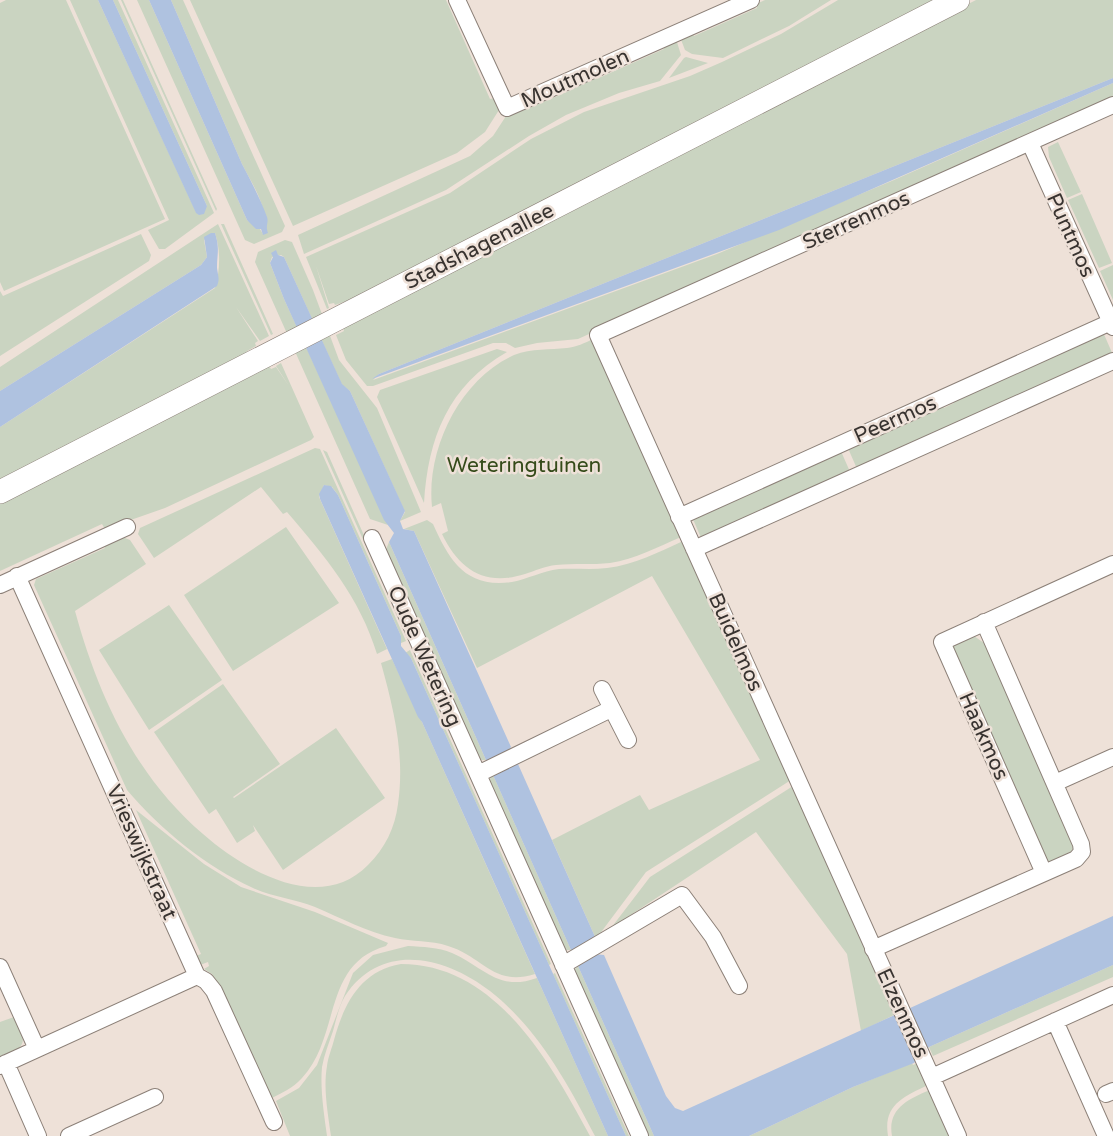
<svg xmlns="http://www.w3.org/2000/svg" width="1113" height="1136" font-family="'Varela Round',sans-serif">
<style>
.green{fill:#cad4c1}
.water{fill:#afc2e0}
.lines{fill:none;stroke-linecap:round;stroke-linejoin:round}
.street-casing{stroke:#8c8078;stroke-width:18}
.secondary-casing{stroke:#8c8078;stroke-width:24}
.street{stroke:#fff;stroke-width:16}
.secondary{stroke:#fff;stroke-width:23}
.labels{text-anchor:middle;stroke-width:5;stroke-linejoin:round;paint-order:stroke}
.street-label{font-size:21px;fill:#383330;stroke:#eee1d8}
.park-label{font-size:21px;fill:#354b1a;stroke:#eee1d8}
</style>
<rect width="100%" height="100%" fill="#eee1d8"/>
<!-- green -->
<path class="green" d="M6,0H66L165,219L4,291L0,282V3Z
M70,0H98L196,212L207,206L113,0H118L214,213L165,249H159L148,230L169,220Z
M121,0H123L217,209L216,211Z
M137,0H149L247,220L260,229L263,234C271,211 252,184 242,164L171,0H183L285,226L282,232L254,244L245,240Z
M190,0H446L490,99L495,98L499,110L485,132L457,153L293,226Z
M765,0H831L789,26L723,58L692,54L685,50L680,37L691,32L694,36L757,8L756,4Z
M838,0H937L353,299L335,305L334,303L329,304L316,266L329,308L327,309L306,257L450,193L531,139L584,112L690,76L722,62L781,34Z
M976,0H1113V78L379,374L373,380L717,254L894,180L1113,83V98L578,339L537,343L515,348L506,343H493L373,386H367L346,360L336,335L344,331L343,328L355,319Z
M676,39L681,55L660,81L619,93L566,115L529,136L446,190L304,254L298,235L470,156L493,136L508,113L519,107L522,111L571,90L570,85L598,73L601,77L664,49L662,45Z
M686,57L708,63L669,78L684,58Z
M1058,142L1081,192L1067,198L1049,157L1048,147Z
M1082,194L1112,263L1099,268L1068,200Z
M218,224L269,336L260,341L236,307L258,341L255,343L256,346L247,351L245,355L0,480V427L215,288C220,271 221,251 215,233L204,240L207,257L201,265L0,391V367Z
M221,224H224L273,334L271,335Z
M141,234L151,255L149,261L0,356V291L3,296Z
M285,240L292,242L313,290L339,360L377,408L421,512L400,521L405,512L350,391L342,385L284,257L281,255L272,257L270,263L284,299L388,525L370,519L255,262L258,252Z
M1113,265V300L1100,271Z
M1103,332L1113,355L858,471L847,446L942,404L944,408L954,403L952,399Z
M593,339L681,537C658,547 635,559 610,563C592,565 574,563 556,565C545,566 535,571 525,574C484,587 459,569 442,534L448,531L441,503L432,507C426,449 460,379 514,355C532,348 550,350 567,348C576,347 585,343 593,339Z
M497,349L507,352C448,386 428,438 424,503L377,397L380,390Z
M281,363L314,437L311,440L165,508L105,529L102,524L0,571V501L269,366L271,369L276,367L289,386L276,366Z
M315,448L320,449L406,641L401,643V636L338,495L332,487L324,485L319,497L387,649L377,654C360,598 325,556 287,512L283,514L261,487L154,558L138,534L140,528Z
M840,449L851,474L702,540L692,517Z
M323,450L327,452L410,639L408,640Z
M427,520L433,524C449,560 466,589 512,582C528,579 542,571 559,569C575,568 591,570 607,568C634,565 659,552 683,541L791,780L646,872L596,939L552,840L640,795L649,810L760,760L652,576L477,668L414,531L404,529Z
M286,527L339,603L233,671L184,595Z
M120,536L130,540L146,564L75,611C98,695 135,776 203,834C245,871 320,914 368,865C385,848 395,828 398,804C405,755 394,710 381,663L392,659L422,722L535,974C493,987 484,957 448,946C431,940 412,942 395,938C367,932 341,918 315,907C295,899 273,897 253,888C206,867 160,829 127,790L34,585L36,579L105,548L104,543Z
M389,542L486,760H478L385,552Z
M169,605L222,680L149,730L99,650Z
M974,636L984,643L1075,844L1071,855L1051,862L1045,860L951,650L955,643Z
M415,648L555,962L553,963L412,649Z
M410,650L551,964L549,965L411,658L405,653Z
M223,684L280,764L233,797L234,798L336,728L385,798L283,870L253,825L255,831L237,843L216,809L209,814L154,732Z
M493,775L571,950H564L488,781Z
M793,786L896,1014L861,1031L847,954L756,832L611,928L650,877Z
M136,810L204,864L241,887L315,912L388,943L386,946C322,964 341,1036 302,1078C293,1088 282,1093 270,1099L218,985L212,974L204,969L209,966L208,962L200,965L196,956L201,954Z
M408,946C423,947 438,947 452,953C484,967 498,992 537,978L608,1136H595C567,1082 538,1029 490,991C445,956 381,941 345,996C339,1006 336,1020 333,1031C329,1043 324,1055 322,1067C320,1089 324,1114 327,1136H290L276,1101L299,1088L317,1065L353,973L373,955Z
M401,964C496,964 550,1062 590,1136H331C328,1114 323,1088 327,1066C328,1057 332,1048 334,1040C344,1004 360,971 401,964Z
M1113,965V977L933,1056L929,1047Z
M578,966L654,1136H647L573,971Z
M555,973L629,1136H626L553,974Z
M14,1017C28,1043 27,1046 0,1059V1022Z
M912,1063L913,1065L918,1063L928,1085C903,1097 883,1105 888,1136H749L853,1087Z
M930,1090L950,1136H892C887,1109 908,1099 930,1090Z"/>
<!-- water -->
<path class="water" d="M98,0H113L207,206L204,214L199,215L196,213Z
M149,0H171L242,164C251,181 260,198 267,217C269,223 265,225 268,233L263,235L261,229H256L247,220Z
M1113,78V83L779,230L372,379L379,374Z
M211,233H215C220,249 217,253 217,268C218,276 220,279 217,286L0,427V391L201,265L207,257L204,237Z
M276,250L278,255L284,257L342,384L350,391L405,511L400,521L403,529L414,531L511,747L505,755L508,764H518L596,939L594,954L604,955L666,1096L675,1108L683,1111L1113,916V965L929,1047L914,1063L853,1087L749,1136H654L578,966L583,959L580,951L571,950L493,775L494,760H486L389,542L394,533L384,520L284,299L270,263L273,257L271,253Z
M324,485L331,486L338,495L401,636V646L411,658L626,1136H608L422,722L418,717L320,499L319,494Z"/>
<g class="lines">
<!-- street casing -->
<g class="street-casing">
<path id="street" d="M457,0L507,108L751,0
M1030,143L1113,327
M679,517L1111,322
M372,538L640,1136
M694,549L1113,361
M17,576L197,976L206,981L214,991L274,1122
M0,585L127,527
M602,689L628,740
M478,774L611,709
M1055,783L1113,757
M1044,873L942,642L1113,564
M873,949L1076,859L1082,852L1081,844L984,622
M563,965L682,895L713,937L739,986
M0,967L37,1049
M1055,1021L1106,1136
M6,1063L38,1136
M0,1066L197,976
M932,1077L1113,995
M1106,1094L1113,1091
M69,1136L155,1097
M958,1136L598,335L1113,105"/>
</g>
<!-- secondary casing -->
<g class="secondary-casing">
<path id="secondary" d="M0,492L958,0"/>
</g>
<!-- street -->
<use href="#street" class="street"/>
<!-- secondary -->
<use href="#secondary" class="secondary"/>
</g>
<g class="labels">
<!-- street labels -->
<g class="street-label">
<text transform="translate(575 78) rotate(-24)" y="7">Moutmolen</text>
<text transform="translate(856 220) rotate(-24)" y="7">Sterrenmos</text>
<text transform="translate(1071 235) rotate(66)" y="7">Puntmos</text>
<text transform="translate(479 246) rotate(-27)" y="7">Stadshagenallee</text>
<text transform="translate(895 419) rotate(-24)" y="7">Peermos</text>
<text transform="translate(736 642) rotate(66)" y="7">Buidelmos</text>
<text transform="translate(425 656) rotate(66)" y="7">Oude Wetering</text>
<text transform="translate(984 736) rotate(66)" y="7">Haakmos</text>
<text transform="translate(142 852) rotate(66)" y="7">Vrieswijkstraat</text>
<text transform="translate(903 1013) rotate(65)" y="7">Elzenmos</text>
</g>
<!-- park labels -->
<g class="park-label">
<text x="524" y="472">Weteringtuinen</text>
</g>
</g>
</svg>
